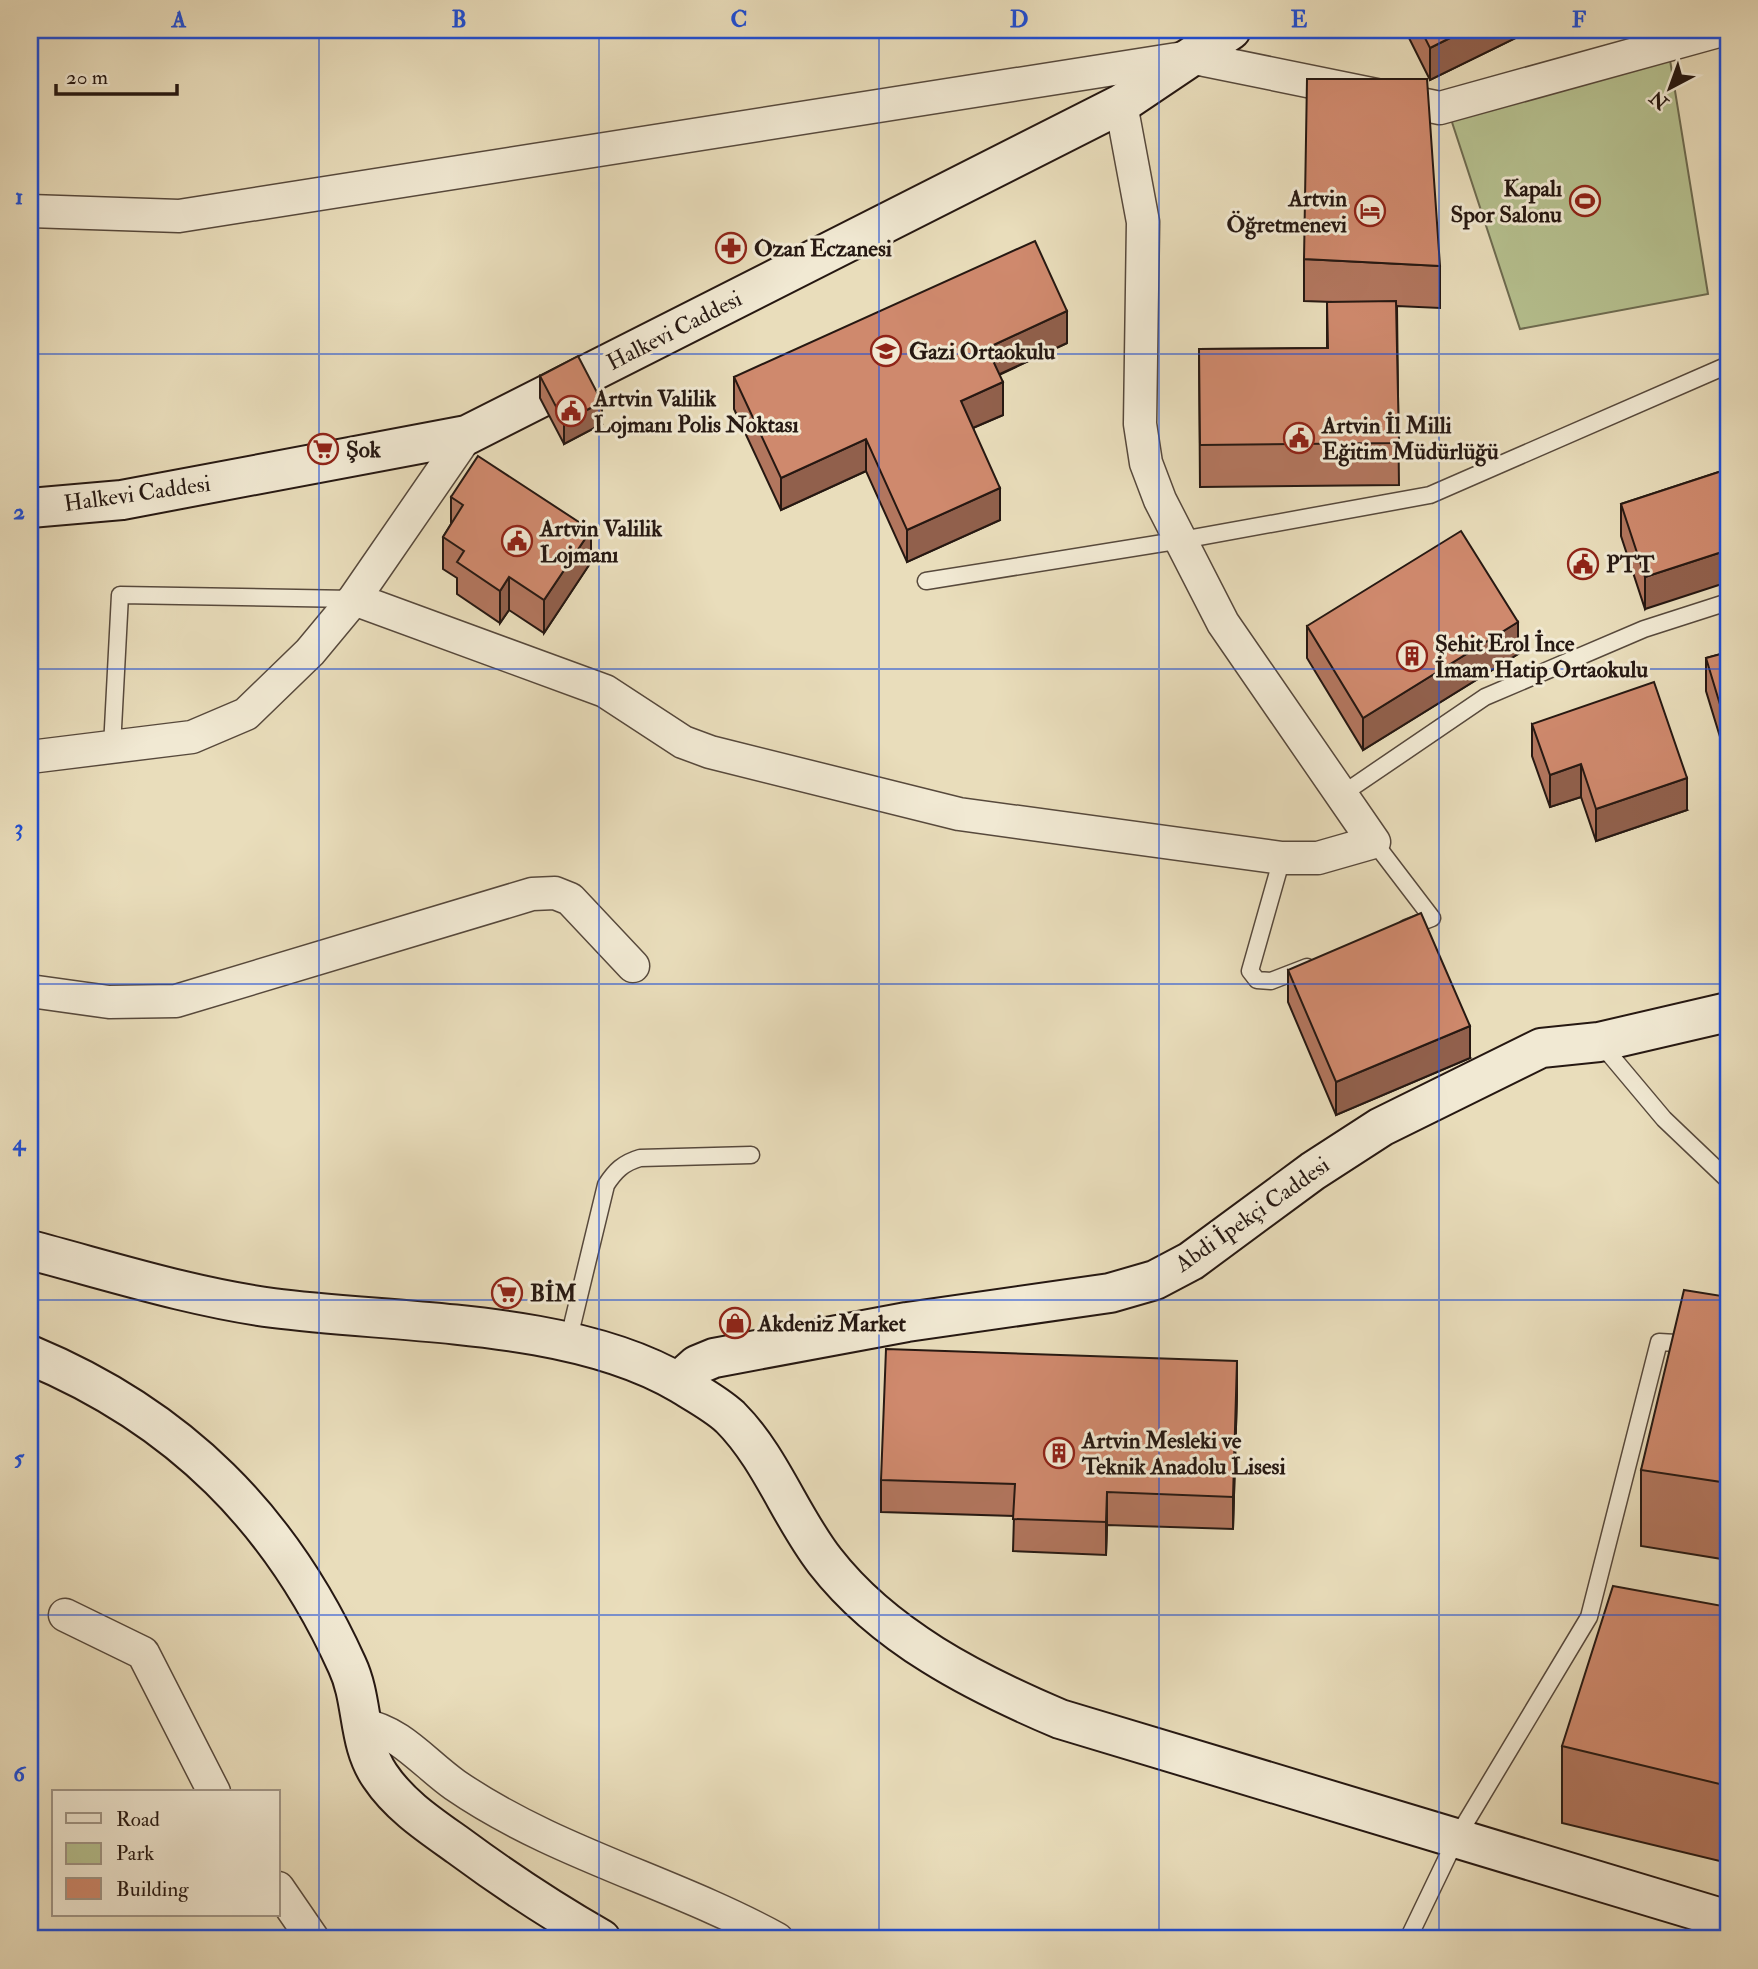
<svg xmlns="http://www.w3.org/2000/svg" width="1758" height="1969" font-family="'IM FELL Double Pica',serif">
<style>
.green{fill:#b6c190;stroke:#6e6c51;stroke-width:2}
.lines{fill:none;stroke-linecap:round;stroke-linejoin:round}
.lane-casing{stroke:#57493c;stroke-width:19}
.street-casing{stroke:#57493c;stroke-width:35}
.secondary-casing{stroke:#261812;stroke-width:42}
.lane{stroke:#f1e9d3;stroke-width:16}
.street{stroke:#f1e9d3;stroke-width:32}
.secondary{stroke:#f1e9d3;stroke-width:38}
.wall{fill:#b2765e;stroke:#261812;stroke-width:2}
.shaded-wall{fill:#91604c;stroke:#261812;stroke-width:2}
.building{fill:#cf896d;stroke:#261812;stroke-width:2}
.grid{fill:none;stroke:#1d4ed8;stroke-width:2;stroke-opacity:0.55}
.labels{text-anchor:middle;stroke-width:6;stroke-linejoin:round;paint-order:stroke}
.poi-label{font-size:23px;font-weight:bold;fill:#261812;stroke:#f1e9d3;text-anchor:start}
.street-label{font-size:23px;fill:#261812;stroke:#f1e9d3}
.neatline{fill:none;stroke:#1d4ed8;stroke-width:2.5}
.grid-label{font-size:23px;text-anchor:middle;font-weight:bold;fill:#1d4ed8}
</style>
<rect width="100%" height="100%" fill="#e9ddbb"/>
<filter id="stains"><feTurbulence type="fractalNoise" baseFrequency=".00286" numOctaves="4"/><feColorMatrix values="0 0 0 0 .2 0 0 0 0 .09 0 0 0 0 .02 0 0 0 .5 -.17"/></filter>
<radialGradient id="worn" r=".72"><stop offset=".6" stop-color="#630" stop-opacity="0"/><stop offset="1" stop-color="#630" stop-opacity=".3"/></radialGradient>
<!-- green -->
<path class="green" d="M1670,60L1708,294L1520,329L1447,107Z"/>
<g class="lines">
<!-- lane casing -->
<g class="lane-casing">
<path id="lane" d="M926,581L1182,540L1430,495L1728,365
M112,747L120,595L353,599
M1341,795L1485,697L1644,629L1728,602
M1374,842L1432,918L1406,928
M1282,858L1250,971L1257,980L1271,981L1307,967
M1601,1044L1664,1119L1728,1180
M568,1342L606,1185C615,1171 623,1163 640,1158L751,1155
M1408,1939L1457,1837L1589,1617L1659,1342L1728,1346"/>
</g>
<!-- street casing -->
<g class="street-casing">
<path id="street" d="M30,211L179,216L1190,57L1440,108L1722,30
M354,599L605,691L683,742L710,752L959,814L1282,858H1318L1374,842L1223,623L1160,500L1146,463L1140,424L1143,222L1121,104
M30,757L192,737L246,714L310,652L354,599L467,435
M30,991L109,1002L176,1001L532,894L555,893L570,899L633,966
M65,1615L143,1653L214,1792
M363,1725C401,1732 424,1763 455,1785C554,1853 673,1882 777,1939
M278,1888L313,1939"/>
</g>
<!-- secondary casing -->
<g class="secondary-casing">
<path id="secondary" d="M30,508L122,500L467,435L1121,104L1231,30
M30,1250C110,1271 191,1297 273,1308C398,1324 572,1319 681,1384C697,1394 716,1404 730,1417C771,1458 790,1516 825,1561C884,1637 975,1683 1060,1719L1728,1920
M30,1355C179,1417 281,1519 347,1665C364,1701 357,1743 380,1776C400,1806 431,1826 459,1846C505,1880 552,1911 601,1939
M678,1382L697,1365L714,1358L907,1322L1110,1293L1155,1280L1191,1261L1313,1171L1381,1127L1541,1048L1599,1042L1728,1012"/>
</g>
<!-- lane -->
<use href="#lane" class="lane"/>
<!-- street -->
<use href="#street" class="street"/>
<!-- secondary -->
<use href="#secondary" class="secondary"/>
</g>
<!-- wall -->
<path class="wall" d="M1405,30H1532L1430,80Z
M1304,259L1440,266V308L1397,306L1399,485L1200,487L1199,349L1327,348V302H1333L1304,301Z
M1067,343L999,375L1003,415L973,428L1000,520L907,562L866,471L781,510L734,409V377Z
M540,376L602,424L564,444L540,398Z
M1728,469L1645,609L1621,536V504Z
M451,497L591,562L544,633L509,610L500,623L457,594V578L443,569V537L451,524Z
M1307,626L1518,654L1363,750L1307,658Z
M1728,652V763L1706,691V658Z
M1532,724L1687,810L1596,841L1581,797L1550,807L1532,756Z
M1288,970L1470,1058L1336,1115L1288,1002Z
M1728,1297V1560L1641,1546V1470Z
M1237,1393L1233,1529L1107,1525L1106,1555L1013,1551L1014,1516L881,1512V1480Z
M1728,1607V1863L1562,1823V1746Z"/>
<!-- shaded-wall -->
<path class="shaded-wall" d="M1466,30H1532L1430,80V48Z
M1067,311V343L987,380V348Z
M1003,382V415L961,433V401Z
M602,402V424L564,444V422Z
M866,439V471L781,510V478Z
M1000,488V520L907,562V530Z
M591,530V562L544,633V600Z
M1728,550V582L1645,609V577Z
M509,577V610L500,623V591Z
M1518,622V654L1363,750V718Z
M1581,764V797L1550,807V775Z
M1687,778V810L1596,841V809Z
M1470,1026V1058L1336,1115V1082Z
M1237,1361V1393L1233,1529V1497Z
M1107,1492V1525L1106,1555V1522Z"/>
<!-- building -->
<path class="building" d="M1421,30H1466L1430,48Z
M1307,79H1427L1440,266L1304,259Z
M1035,241L1067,311L987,348L1003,382L961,401L1000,488L907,530L866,439L781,478L734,377Z
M1396,301L1399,443L1200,445L1199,349L1328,348L1327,302Z
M578,356L602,402L564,422L540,376Z
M478,456L591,530L544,600L509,577L500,591L457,562L464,551L443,537L463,505L451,497Z
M1728,469V550L1645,577L1621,504Z
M1461,531L1518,622L1363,718L1307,626Z
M1728,652V731L1706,658Z
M1654,682L1687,778L1596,809L1581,764L1550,775L1532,724Z
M1421,913L1470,1026L1336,1082L1288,970Z
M1684,1290L1728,1297V1483L1641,1470Z
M886,1349L1237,1361L1233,1497L1107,1492L1106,1522L1013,1519L1015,1484L881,1480Z
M1613,1586L1728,1607V1786L1562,1746Z"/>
<!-- grid -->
<path class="grid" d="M319,30V1939M599,30V1939M879,30V1939M1159,30V1939M1439,30V1939M30,354H1728M30,669H1728M30,984H1728M30,1300H1728M30,1615H1728"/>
<!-- icons -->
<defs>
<g id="stadium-ring" transform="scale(1.575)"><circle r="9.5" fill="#f1e9d3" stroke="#8f2418" stroke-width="1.5"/><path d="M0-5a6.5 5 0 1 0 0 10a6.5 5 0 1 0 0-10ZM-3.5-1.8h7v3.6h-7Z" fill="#8f2418"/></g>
<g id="hotel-ring" transform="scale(1.575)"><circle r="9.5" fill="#f1e9d3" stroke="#8f2418" stroke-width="1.5"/><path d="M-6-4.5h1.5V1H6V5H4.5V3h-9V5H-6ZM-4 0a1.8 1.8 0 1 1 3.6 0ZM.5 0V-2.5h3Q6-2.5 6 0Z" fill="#8f2418"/></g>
<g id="pharmacy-ring" transform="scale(1.575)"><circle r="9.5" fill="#f1e9d3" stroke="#8f2418" stroke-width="1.5"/><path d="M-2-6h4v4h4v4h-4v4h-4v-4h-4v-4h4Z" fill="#8f2418"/></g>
<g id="school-ring" transform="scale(1.575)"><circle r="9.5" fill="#f1e9d3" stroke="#8f2418" stroke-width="1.5"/><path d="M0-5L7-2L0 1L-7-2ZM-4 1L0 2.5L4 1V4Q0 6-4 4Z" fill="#8f2418"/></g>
<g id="civic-ring" transform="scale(1.575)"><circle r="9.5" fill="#f1e9d3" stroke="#8f2418" stroke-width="1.5"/><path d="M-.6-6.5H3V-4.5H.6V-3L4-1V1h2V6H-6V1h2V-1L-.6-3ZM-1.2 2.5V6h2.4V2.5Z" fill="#8f2418"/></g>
<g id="supermarket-ring" transform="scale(1.575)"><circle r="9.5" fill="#f1e9d3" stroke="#8f2418" stroke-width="1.5"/><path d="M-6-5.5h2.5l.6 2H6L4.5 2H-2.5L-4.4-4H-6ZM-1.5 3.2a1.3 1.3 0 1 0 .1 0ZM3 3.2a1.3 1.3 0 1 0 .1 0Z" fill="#8f2418"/></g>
<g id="building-ring" transform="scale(1.575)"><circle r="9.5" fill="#f1e9d3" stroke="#8f2418" stroke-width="1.5"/><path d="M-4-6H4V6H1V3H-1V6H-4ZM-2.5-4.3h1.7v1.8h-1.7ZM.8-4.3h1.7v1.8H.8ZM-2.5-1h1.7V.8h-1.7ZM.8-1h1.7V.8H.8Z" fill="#8f2418"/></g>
<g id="shop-ring" transform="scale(1.575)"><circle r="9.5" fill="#f1e9d3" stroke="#8f2418" stroke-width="1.5"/><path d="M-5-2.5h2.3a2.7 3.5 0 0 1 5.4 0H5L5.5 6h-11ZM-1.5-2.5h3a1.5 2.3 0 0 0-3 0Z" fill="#8f2418"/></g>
</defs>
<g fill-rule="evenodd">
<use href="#stadium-ring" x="1585" y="201"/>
<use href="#hotel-ring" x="1370" y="211"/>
<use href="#pharmacy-ring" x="731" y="248"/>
<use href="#school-ring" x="886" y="351"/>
<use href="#civic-ring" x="571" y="411"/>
<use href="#civic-ring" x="1299" y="438"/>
<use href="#supermarket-ring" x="323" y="449"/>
<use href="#civic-ring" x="517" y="541"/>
<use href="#civic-ring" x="1583" y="564"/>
<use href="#building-ring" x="1412" y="656"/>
<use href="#supermarket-ring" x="507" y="1293"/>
<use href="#shop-ring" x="735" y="1323"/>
<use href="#building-ring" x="1059" y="1453"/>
</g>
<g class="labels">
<!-- poi labels -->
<g class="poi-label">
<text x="1562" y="196" text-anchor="end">Kapalı<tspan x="1562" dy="26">Spor Salonu</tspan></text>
<text x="1347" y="206" text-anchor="end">Artvin<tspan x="1347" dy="26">Öğretmenevi</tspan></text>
<text x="754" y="256">Ozan Eczanesi</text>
<text x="909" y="359">Gazi Ortaokulu</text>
<text x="594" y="406">Artvin Valilik<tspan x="594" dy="26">Lojmanı Polis Noktası</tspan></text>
<text x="1322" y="433">Artvin İl Milli<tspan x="1322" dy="26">Eğitim Müdürlüğü</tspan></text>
<text x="346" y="457">Şok</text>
<text x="540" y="536">Artvin Valilik<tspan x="540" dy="26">Lojmanı</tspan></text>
<text x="1606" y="572">PTT</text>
<text x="1435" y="651">Şehit Erol İnce<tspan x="1435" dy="26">İmam Hatip Ortaokulu</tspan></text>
<text x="530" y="1301">BİM</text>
<text x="758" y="1331">Akdeniz Market</text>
<text x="1082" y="1448">Artvin Mesleki ve<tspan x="1082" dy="26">Teknik Anadolu Lisesi</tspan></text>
</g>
<!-- street labels -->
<g class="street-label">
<text transform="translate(674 330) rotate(-27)" y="8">Halkevi Caddesi</text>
<text transform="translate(137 493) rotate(-8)" y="8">Halkevi Caddesi</text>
<text transform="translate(1252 1214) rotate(-35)" y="8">Abdi İpekçi Caddesi</text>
</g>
</g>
<!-- margin -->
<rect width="1758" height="1969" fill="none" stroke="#e9ddbb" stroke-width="77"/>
<!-- legend -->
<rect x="52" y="1790" width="228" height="126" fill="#f1e9d3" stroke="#a09586" stroke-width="2"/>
<rect x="66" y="1813" width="35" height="10" fill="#f1e9d3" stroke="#a09586" stroke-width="2"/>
<text x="116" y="1826" font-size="21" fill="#261812">Road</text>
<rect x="66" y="1843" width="35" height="21" fill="#b6c190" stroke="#a09586" stroke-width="2"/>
<text x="116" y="1860" font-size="21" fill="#261812">Park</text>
<rect x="66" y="1878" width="35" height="21" fill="#cf896d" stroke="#a09586" stroke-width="2"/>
<text x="116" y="1896" font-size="21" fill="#261812">Building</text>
<!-- north arrow -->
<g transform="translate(1670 88) rotate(221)" stroke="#f1e9d3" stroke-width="5" paint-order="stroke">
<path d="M0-5L12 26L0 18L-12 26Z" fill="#261812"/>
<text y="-10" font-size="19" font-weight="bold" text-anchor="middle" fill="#261812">N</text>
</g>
<!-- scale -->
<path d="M56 84v10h121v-10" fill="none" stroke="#261812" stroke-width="3.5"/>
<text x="66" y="84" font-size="21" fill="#261812" stroke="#f1e9d3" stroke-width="5" paint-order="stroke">20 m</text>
<rect x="38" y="38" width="1682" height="1892" class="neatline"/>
<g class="grid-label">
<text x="179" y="27">A</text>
<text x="459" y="27">B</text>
<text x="739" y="27">C</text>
<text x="1019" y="27">D</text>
<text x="1299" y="27">E</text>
<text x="1579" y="27">F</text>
<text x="19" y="204">1</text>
<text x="19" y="519">2</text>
<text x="19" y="835">3</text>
<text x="19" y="1150">4</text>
<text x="19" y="1465">5</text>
<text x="19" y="1781">6</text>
</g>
<rect width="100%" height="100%" filter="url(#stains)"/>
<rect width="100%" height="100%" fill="url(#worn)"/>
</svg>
